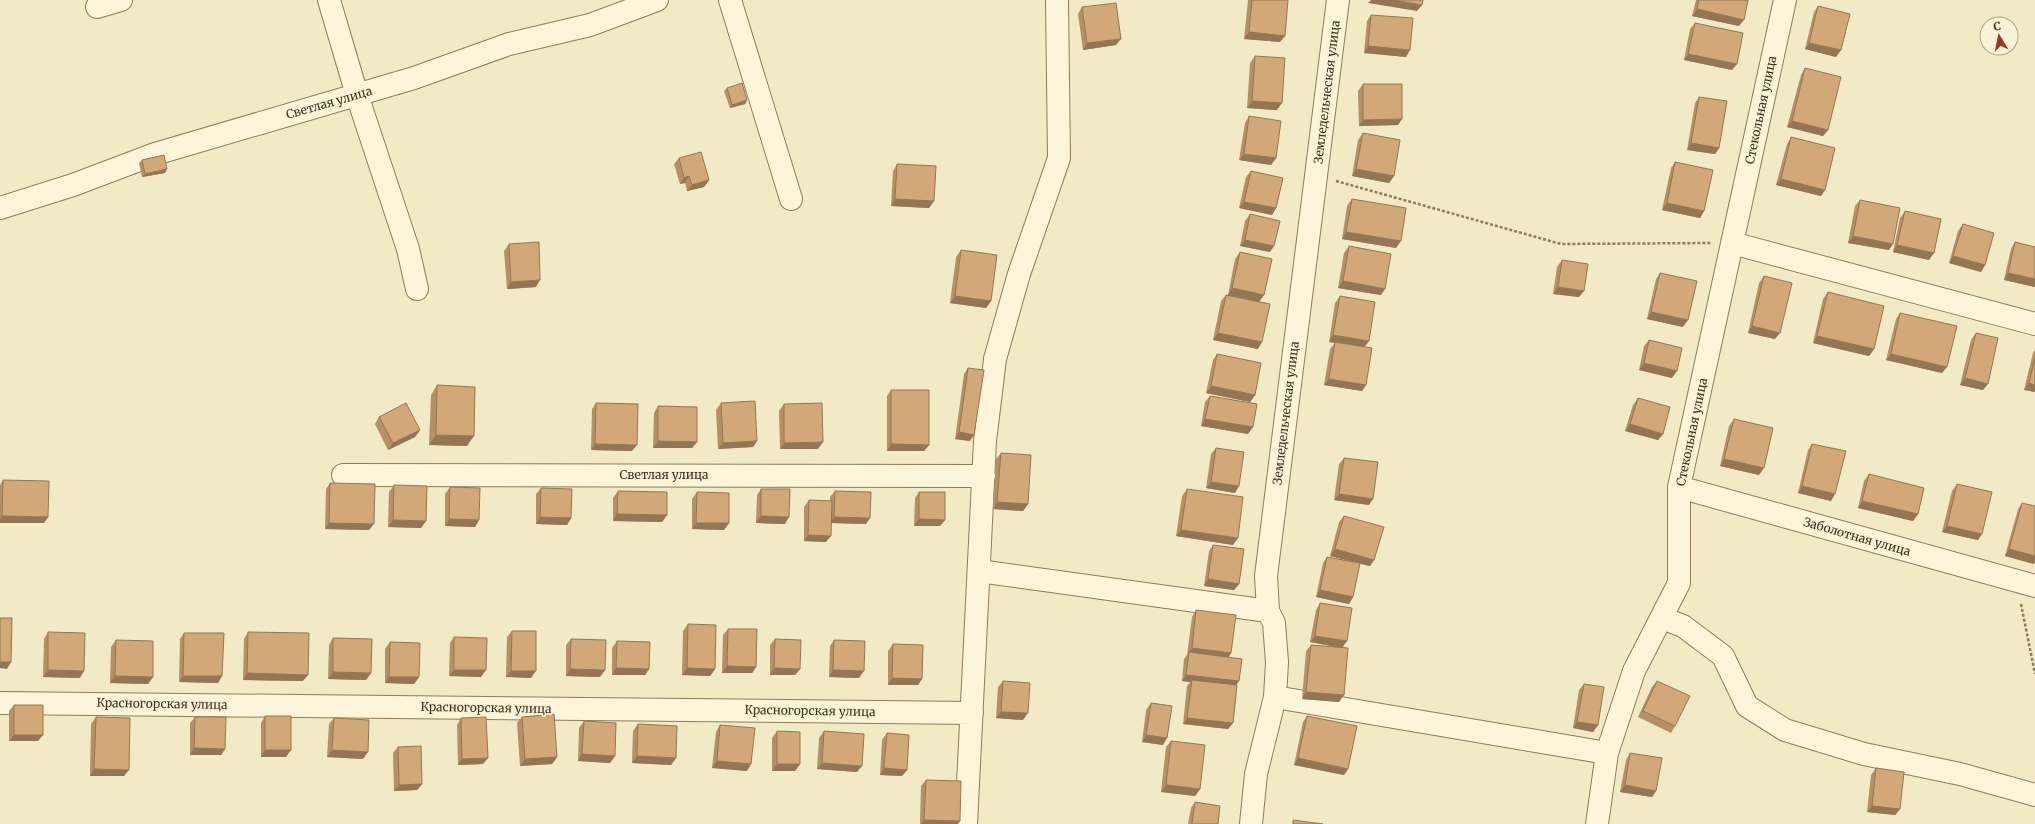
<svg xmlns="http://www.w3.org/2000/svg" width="2035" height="824" font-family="Merriweather,serif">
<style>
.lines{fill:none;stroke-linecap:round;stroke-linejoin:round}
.minor-casing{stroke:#8f7c59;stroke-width:24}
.path{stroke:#8f7c59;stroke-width:2.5;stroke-dasharray:3 2;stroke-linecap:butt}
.minor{stroke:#fcf5da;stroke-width:22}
.wall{fill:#b59067}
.shaded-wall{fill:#947654}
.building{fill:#d3a878;stroke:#947654}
.labels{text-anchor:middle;stroke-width:3.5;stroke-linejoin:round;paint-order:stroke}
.street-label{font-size:12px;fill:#3e311e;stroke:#f9f2d6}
</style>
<rect width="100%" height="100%" fill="#f2e9c5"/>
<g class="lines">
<!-- minor casing -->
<g class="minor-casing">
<path id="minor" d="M329,0L357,95L408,249L417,289
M730,0L791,199
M97,7L121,0
M0,208L73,185L155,154L414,78L509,44L590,25L657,0
M1732,243L2035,324
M343,475L984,476
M1679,487L2035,586
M979,571L1268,611
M1662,618L1683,626L1723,656L1747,706L1785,730L1864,754L1960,774L2035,795
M1275,697L1607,753
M0,703L972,713
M966,824L985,441L995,359L1019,274L1059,158L1057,0
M1251,824L1256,774L1275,697L1277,662L1274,623L1268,611L1266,576L1338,0
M1597,824L1607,753L1634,671L1679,583V487L1785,0"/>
</g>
<!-- path -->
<path class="path" d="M1336,181L1561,244L1712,243
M2021,604L2035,674"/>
<!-- minor -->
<use href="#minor" class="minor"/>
</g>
<!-- wall -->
<path class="wall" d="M1248,0H1288L1280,42L1244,39Z
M1696,0H1748L1739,26L1692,16Z
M1818,6L1836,57L1805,49L1814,12Z
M1082,7L1116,45L1083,50L1078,14Z
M1371,15L1406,57L1364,53L1367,21Z
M1695,23L1732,70L1684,60L1690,29Z
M1255,56L1277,110L1247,108L1250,63Z
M1805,68L1828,130L1823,136L1787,127L1801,75Z
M1363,84L1398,125L1359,126L1358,91Z
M727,88L747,100L745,104L730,108L724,91Z
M1699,97L1719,148L1715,154L1687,150L1695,103Z
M1249,116L1276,158L1271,165L1239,160L1245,123Z
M1363,133L1394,176L1389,183L1352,176L1358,140Z
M1791,137L1821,196L1776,185L1787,144Z
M679,158L709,180L704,187L687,191L685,183L680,184L674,164Z
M142,160L167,169L165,173L142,177L139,163Z
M1675,162L1704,211L1700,218L1662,210L1671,168Z
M897,164L934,201L929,208L891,206L893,171Z
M1251,171L1276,208L1272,215L1239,208L1246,177Z
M1352,199L1396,248L1342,239L1347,206Z
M1860,200L1889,250L1848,243L1855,206Z
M1905,211L1929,260L1893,252L1900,218Z
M1250,214L1270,252L1240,246L1245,221Z
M1963,224L1985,265L1981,272L1949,263L1958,231Z
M2015,242L2035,247V287L2004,280L2011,249Z
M509,244L536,287L507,289L504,251Z
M1349,246L1381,295L1338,288L1344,253Z
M961,250L991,301L986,308L950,303L956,257Z
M1240,252L1259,302L1258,349L1213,340L1221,301L1226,295H1228L1235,259Z
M1562,260L1579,297L1553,294L1557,267Z
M1660,273L1683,327L1647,319L1656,279Z
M1764,276L1775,339L1748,333L1759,283Z
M1828,292L1874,349L1869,356L1813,343L1823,299Z
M1340,296L1364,347L1366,385L1362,391L1324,385L1330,349L1335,343L1329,342L1335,303Z
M1900,313L1942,373L1886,360L1896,319Z
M1976,333L1983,390L1960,385L1971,340Z
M1649,340L1672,378L1639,370L1644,346Z
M2035,350V392L2024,390L2033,353Z
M1217,354L1255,395L1250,402L1206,393L1213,360Z
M968,368L970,441L955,439L964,374Z
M437,385L467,446L429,445L431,395Z
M891,390L929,445L924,451H887V396Z
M1210,396L1253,427L1248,434L1201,426L1205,402Z
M1638,398L1663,434L1658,440L1625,431L1633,405Z
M596,403L632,451L591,450L592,409Z
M721,403L757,441L753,447L718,449L716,410Z
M784,404L818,449H780L779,411Z
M658,406L697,442L692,448H653L654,413Z
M379,417L420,430L415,437L388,450L375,424Z
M1734,419L1759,475L1720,466L1729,426Z
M1812,444L1831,501L1798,493L1808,450Z
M1216,448L1235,493L1206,488L1211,454Z
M1001,453L1028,504L1023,511L993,509L996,459Z
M1344,458L1369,505L1334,500L1339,464Z
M1869,474L1918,514L1913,521L1858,508L1864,481Z
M3,480L48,517L44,523H0V485Z
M330,483L369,530L325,529L326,489Z
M1957,484L1978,540L1942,532L1952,491Z
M394,485L426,521L421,528L388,527L389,492Z
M450,487L479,520L475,527L445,526V494Z
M541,488L571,518L567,525L536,524V494Z
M761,489L785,524L756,523L757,495Z
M1187,489L1233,545L1176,536L1182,496Z
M618,491L667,515L662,522L613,521V498Z
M835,491L866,524L831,523L826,542L804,541V507L809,500L830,501V497Z
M697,492L729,523L724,530L692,529V499Z
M919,492L945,520L940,526H914L915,498Z
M2022,503L2034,564L2005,556L2018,509Z
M1344,516L1374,560L1370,566L1360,564L1353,597L1349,604L1316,597L1323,563L1327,557L1355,562L1330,556L1339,522Z
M1213,545L1239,584L1234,590L1204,586L1209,551Z
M1320,603L1343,647L1339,702L1302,699L1306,651L1311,645L1337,647L1310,642L1316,610Z
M1196,610L1231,653L1228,657L1237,685L1233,723L1228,729L1183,724L1187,686L1190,682L1182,681L1184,659L1187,655L1192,617Z
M688,624L715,669L710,676L682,675L683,631Z
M728,629L756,667L752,673H722L723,635Z
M512,631L531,678L506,677L507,637Z
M48,632L80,678L43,677L44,639Z
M248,632L303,681L243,680L244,639Z
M184,633L222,676L218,683L179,682L180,639Z
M454,637L481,677L449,676L450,643Z
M333,638L371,673L366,680L328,679L329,645Z
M571,639L600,677L566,676V645Z
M775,639L800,669L795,675H770V645Z
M116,640L153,677L148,684L110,683L111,647Z
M834,640L859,678L829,677L830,646Z
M617,641L649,669L645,675H612V648Z
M390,642L419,677L414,684L385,683V649Z
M893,644L922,679L918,685H888V651Z
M1003,681L1023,720L996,718L998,687Z
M1657,681L1675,726L1671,733L1638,717L1652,687Z
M1584,684L1598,725L1593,732L1573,728L1579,690Z
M1151,703L1163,745L1142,742L1146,710Z
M14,705L38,741H9V711Z
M265,716L286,757H261V723Z
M1307,716L1348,769L1344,775L1294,765L1303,722Z
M96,717L124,776H90L91,724Z
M195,717L225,749L221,755H190V723Z
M522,717L557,757L552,764L520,766L517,723Z
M334,718L363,759L327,757L329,724Z
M461,718L483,764L458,765L457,725Z
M584,721L615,756L610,763L578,761L579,728Z
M638,724L676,758L671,765L632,763L633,731Z
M720,725L747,771L712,768L716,732Z
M777,731L800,764L795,771H772V738Z
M824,731L857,772L817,769L819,738Z
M887,733L907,770L902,776L880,775L882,740Z
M1171,741L1200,789L1195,796L1161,792L1166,747Z
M398,747L422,784L417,790L394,791L393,753Z
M1630,753L1656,791L1652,797L1620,792L1626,760Z
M1876,768L1900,809L1895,815L1867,812L1871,775Z
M926,780L958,824H920L921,786Z
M1195,802L1218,824H1188L1191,808Z"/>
<!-- shaded-wall -->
<path class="shaded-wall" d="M1371,0H1394L1422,5L1417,11L1368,3Z
M1697,9L1744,20L1739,26L1692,16Z
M1249,32L1285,36L1280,42L1244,39Z
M1121,39L1116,45L1083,50L1087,43Z
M1809,43L1841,50L1836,57L1805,49Z
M1368,46L1410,50L1406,57L1364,53Z
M1688,54L1737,64L1732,70L1684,60Z
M747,100L745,104L730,108L732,105Z
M1252,101L1282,103L1277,110L1247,108Z
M1402,119L1398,125L1359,126L1363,120Z
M1792,121L1828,130L1823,136L1787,127Z
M1691,143L1719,148L1715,154L1687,150Z
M1244,154L1276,158L1271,165L1239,160Z
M167,169L165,173L142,177L145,174Z
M1356,169L1394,176L1389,183L1352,176Z
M689,176L685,183L680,184L684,178Z
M1781,179L1825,190L1821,196L1776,185Z
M709,180L704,187L687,191L692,185Z
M895,199L934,201L929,208L891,206Z
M1244,202L1276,208L1272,215L1239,208Z
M1667,203L1704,211L1700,218L1662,210Z
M1346,232L1401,241L1396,248L1342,239Z
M1853,236L1893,244L1889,250L1848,243Z
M1245,240L1274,246L1270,252L1240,246Z
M1897,245L1934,253L1929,260L1893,252Z
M1953,256L1985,265L1981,272L1949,263Z
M2008,273L2035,279V287L2004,280Z
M540,280L536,287L507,289L511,282Z
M1343,281L1385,289L1381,295L1338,288Z
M1558,287L1584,291L1579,297L1553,294Z
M1232,288L1264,295L1259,302L1228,295Z
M955,296L991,301L986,308L950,303Z
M1651,312L1688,320L1683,327L1647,319Z
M1752,326L1780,333L1775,339L1748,333Z
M1218,333L1262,342L1258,349L1213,340Z
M1333,335L1369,341L1364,348L1329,342Z
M1817,336L1874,349L1869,356L1813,343Z
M1891,354L1947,367L1942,373L1886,360Z
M1644,363L1677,371L1672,378L1639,370Z
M1965,378L1988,384L1983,390L1960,385Z
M1329,379L1366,385L1362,391L1324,385Z
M2029,383L2035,385V392L2024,390Z
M1211,386L1255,395L1250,402L1206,393Z
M1205,419L1253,427L1248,434L1201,426Z
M1630,424L1663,434L1658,440L1625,431Z
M420,430L415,437L388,450L393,443Z
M959,432L974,435L970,441L955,439Z
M436,435L474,436L467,446L429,445Z
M658,441L697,442L692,448H653Z
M757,441L753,447L718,449L723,443Z
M823,442L818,449H780L784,443Z
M595,444L637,445L632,451L591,450Z
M891,444L929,445L924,451H887Z
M1724,459L1764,468L1759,475L1720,466Z
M1211,482L1239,486L1235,493L1206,488Z
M1802,486L1835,494L1831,501L1798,493Z
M1339,494L1373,499L1369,505L1334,500Z
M1862,501L1918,514L1913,521L1858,508Z
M997,502L1028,504L1023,511L993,509Z
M617,514L667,515L662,522L613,521Z
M2,516L48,517L44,523H0V519Z
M761,516L789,517L785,524L756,523Z
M540,517L571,518L567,525L536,524Z
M834,517L870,518L866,524L830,523Z
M449,519L479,520L475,527L445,526Z
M919,519L945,520L940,526H914Z
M393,520L426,521L421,528L388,527Z
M329,523L374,524L369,530L325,529Z
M696,523H729L724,530L692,529Z
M1947,526L1982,534L1978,540L1942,532Z
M1181,530L1238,538L1233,545L1176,536Z
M808,535L831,536L826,542L804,541Z
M1335,549L1374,560L1370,566L1330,556Z
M2009,549L2035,556V562L2034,564L2005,556Z
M1208,579L1239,584L1234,590L1204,586Z
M1320,590L1353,597L1349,604L1316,597Z
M1315,636L1347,641L1342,648L1310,642Z
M1192,648L1231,653L1227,660L1189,652Z
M0,662H11L7,669L0,668Z
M727,666L756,667L752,673H722Z
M616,668L649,669L645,675H612Z
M687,668L715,669L710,676L682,675Z
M774,668L800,669L795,675H770Z
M570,669L605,670L600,677L566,676Z
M48,670L84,671L80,678L43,677Z
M454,670H486L481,677L449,676Z
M833,670L864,671L859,678L829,677Z
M511,671H536L531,678L506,677Z
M333,672L371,673L366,680L328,679Z
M247,673L308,675L303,681L243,680Z
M1186,675L1239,681L1235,687L1192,680L1190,682L1182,681Z
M115,676L153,677L148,684L110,683Z
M183,676H222L218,683L179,682Z
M389,677H419L414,684L385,683Z
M892,678L922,679L918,685H888Z
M1306,692L1344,695L1339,702L1302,699Z
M1001,712L1028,713L1023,720L996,718Z
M1187,718L1233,723L1228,729L1183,724Z
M1577,722L1598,725L1593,732L1573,728Z
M14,735H43L38,741H9Z
M1146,735L1167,738L1163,745L1142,742Z
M194,748L225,749L221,755H190Z
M265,750H291L286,757H261Z
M332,750L368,752L363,759L327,757Z
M582,754L615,756L610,763L578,761Z
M637,756L676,758L671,765L632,763Z
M557,757L552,764L520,766L525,759Z
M488,758L483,764L458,765L462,759Z
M1298,758L1348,769L1344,775L1294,765Z
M717,761L751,764L747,771L712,768Z
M822,763L862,766L857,772L817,769Z
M777,764H800L795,771H772Z
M884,768L907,770L902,776L880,775Z
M94,769L129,770L124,776H90Z
M422,784L417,790L394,791L399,785Z
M1166,785L1200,789L1195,796L1161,792Z
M1625,785L1656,791L1652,797L1620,792Z
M1872,806L1900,809L1895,815L1867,812Z
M924,820L960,821L958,824H921Z"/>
<!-- building -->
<path class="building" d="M1252,0H1288L1285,36L1249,32Z
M1394,0H1423L1422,5Z
M1699,0H1748L1744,20L1697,9Z
M1116,3L1121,39L1087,43L1082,7Z
M1818,6L1850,14L1841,50L1809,43Z
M1371,15L1413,18L1410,50L1368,46Z
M1695,23L1743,33L1737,64L1688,54Z
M1255,56L1285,58L1282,103L1252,101Z
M1805,68L1841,77L1828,130L1792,121Z
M742,83L747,100L732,105L727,88Z
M1363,84H1402V119L1363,120Z
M1699,97L1727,101L1719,148L1691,143Z
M1249,116L1281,121L1276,158L1244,154Z
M1363,133L1400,140L1394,176L1356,169Z
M1791,137L1835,148L1825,190L1781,179Z
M701,152L709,180L692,185L689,176L684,178L679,158Z
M164,155L167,169L145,174L142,160Z
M1675,162L1713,170L1704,211L1667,203Z
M897,164L936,166L934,201L895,199Z
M1251,171L1283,178L1276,208L1244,202Z
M1352,199L1406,208L1401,241L1346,232Z
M1860,200L1900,208L1893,244L1853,236Z
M1905,211L1941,219L1934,253L1897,245Z
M1250,214L1280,221L1274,246L1245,240Z
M1963,224L1994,233L1985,265L1953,256Z
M539,242L540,280L511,282L509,244Z
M2015,242L2035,247V279L2008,273Z
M1349,246L1391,254L1385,289L1343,281Z
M961,250L997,255L991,301L955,296Z
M1240,252L1272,259L1264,295L1232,288Z
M1562,260L1588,264L1584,291L1558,287Z
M1660,273L1697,281L1688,320L1651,312Z
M1764,276L1792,283L1780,333L1752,326Z
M1828,292L1884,306L1874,349L1817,336Z
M1226,295L1270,304L1262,342L1218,333Z
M1340,296L1375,302L1369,341L1333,335Z
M1900,313L1957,326L1947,367L1891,354Z
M1976,333L1998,338L1988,384L1965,378Z
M1649,340L1682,348L1677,371L1644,363Z
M1335,342L1372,348L1366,385L1329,379Z
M1217,354L1261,363L1255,395L1211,386Z
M2035,358V385L2029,383Z
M968,368L984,370L974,435L959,432Z
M437,385L475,387L474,436L436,435Z
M891,390H929V445L891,444Z
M1210,396L1257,404L1253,427L1205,419Z
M1638,398L1670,407L1663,434L1630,424Z
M755,401L757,441L723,443L721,403Z
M406,403L420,430L393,443L379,417Z
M596,403L638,404L637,445L595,444Z
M822,403L823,442L784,443V404Z
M658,406L697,407V442L658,441Z
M1734,419L1773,428L1764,468L1724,459Z
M1812,444L1846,451L1835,494L1802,486Z
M1216,448L1244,452L1239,486L1211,482Z
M1001,453L1031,455L1028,504L997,502Z
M1344,458L1378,462L1373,499L1339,494Z
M1869,474L1924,488L1918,514L1862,501Z
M3,480L49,481L48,517L2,516Z
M330,483L375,484L374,524L329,523Z
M1957,484L1992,492L1982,534L1947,526Z
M394,485L427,486L426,521L393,520Z
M450,487L480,488L479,520L449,519Z
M541,488L572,489L571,518L540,517Z
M761,489H790L789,517L761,516Z
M1187,489L1243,497L1238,538L1181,530Z
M618,491L667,492V515L617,514Z
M835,491L871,492L870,518L834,517Z
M697,492L729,493V523H696Z
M919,492H945V520L919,519Z
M809,500L832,501L831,536L808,535Z
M2022,503L2035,506V556L2009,549Z
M1344,516L1384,527L1374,560L1335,549Z
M1213,545L1244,549L1239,584L1208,579Z
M1327,557L1360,563L1353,597L1320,590Z
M1320,603L1352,608L1347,641L1315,636Z
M1196,610L1236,615L1231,653L1192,648Z
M0,618H12L11,662H0Z
M688,624L716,625L715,669L687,668Z
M728,629H757L756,667L727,666Z
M512,631H536V671H511Z
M48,632L85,633L84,671L48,670Z
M248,632L309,633L308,675L247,673Z
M184,633H224L222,676H183Z
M454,637L487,638L486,670H454Z
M333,638L372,639L371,673L333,672Z
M571,639L606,640L605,670L570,669Z
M775,639L801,640L800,669L774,668Z
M116,640L153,641V677L115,676Z
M834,640L865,641L864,671L833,670Z
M617,641L650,642L649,669L616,668Z
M390,642L420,643L419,677H389Z
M893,644L923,645L922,679L892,678Z
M1311,645L1348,648L1344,695L1306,692Z
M1189,652L1242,659L1239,681L1186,675Z
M1192,680L1237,685L1233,723L1187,718Z
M1003,681L1030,683L1028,713L1001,712Z
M1657,681L1690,696L1675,726L1643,711Z
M1584,684L1604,687L1598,725L1577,722Z
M1151,703L1172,706L1167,738L1146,735Z
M14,705H43V735H14Z
M554,714L557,757L525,759L522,717Z
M265,716H291V750H265Z
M1307,716L1357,726L1348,769L1298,758Z
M96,717L130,718L129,770L94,769Z
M195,717H226L225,749L194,748Z
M486,717L488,758L462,759L461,718Z
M334,718L369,720L368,752L332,750Z
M584,721L616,723L615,756L582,754Z
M638,724L677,726L676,758L637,756Z
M720,725L755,728L751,764L717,761Z
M777,731L800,732V764H777Z
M824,731L864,734L862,766L822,763Z
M887,733L909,735L907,770L884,768Z
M1171,741L1205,745L1200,789L1166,785Z
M421,746L422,784L399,785L398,747Z
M1630,753L1662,758L1656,791L1625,785Z
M1876,768L1904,772L1900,809L1872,806Z
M926,780L961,781L960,821L924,820Z
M1195,802L1220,806L1218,824H1192Z
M1293,820L1323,824H1293Z"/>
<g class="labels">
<!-- street labels -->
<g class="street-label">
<text transform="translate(1327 92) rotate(-83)" y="4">Земледельческая улица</text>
<text transform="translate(329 103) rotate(-16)" y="4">Светлая улица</text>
<text transform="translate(1761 110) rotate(-78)" y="4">Стекольная улица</text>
<text transform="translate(1286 413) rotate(-83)" y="4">Земледельческая улица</text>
<text transform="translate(1692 432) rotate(-78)" y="4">Стекольная улица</text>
<text x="664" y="479">Светлая улица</text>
<text transform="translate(1857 537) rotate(16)" y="4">Заболотная улица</text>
<text transform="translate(162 704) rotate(1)" y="4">Красногорская улица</text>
<text transform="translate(486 708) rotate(1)" y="4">Красногорская улица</text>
<text transform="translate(810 711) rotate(1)" y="4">Красногорская улица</text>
</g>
</g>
<!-- north arrow -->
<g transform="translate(1999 36) rotate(350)"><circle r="19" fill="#f9f2d6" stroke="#aea58c"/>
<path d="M0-3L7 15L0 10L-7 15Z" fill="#a33124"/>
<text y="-6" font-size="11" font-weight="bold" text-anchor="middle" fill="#3e311e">С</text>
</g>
</svg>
